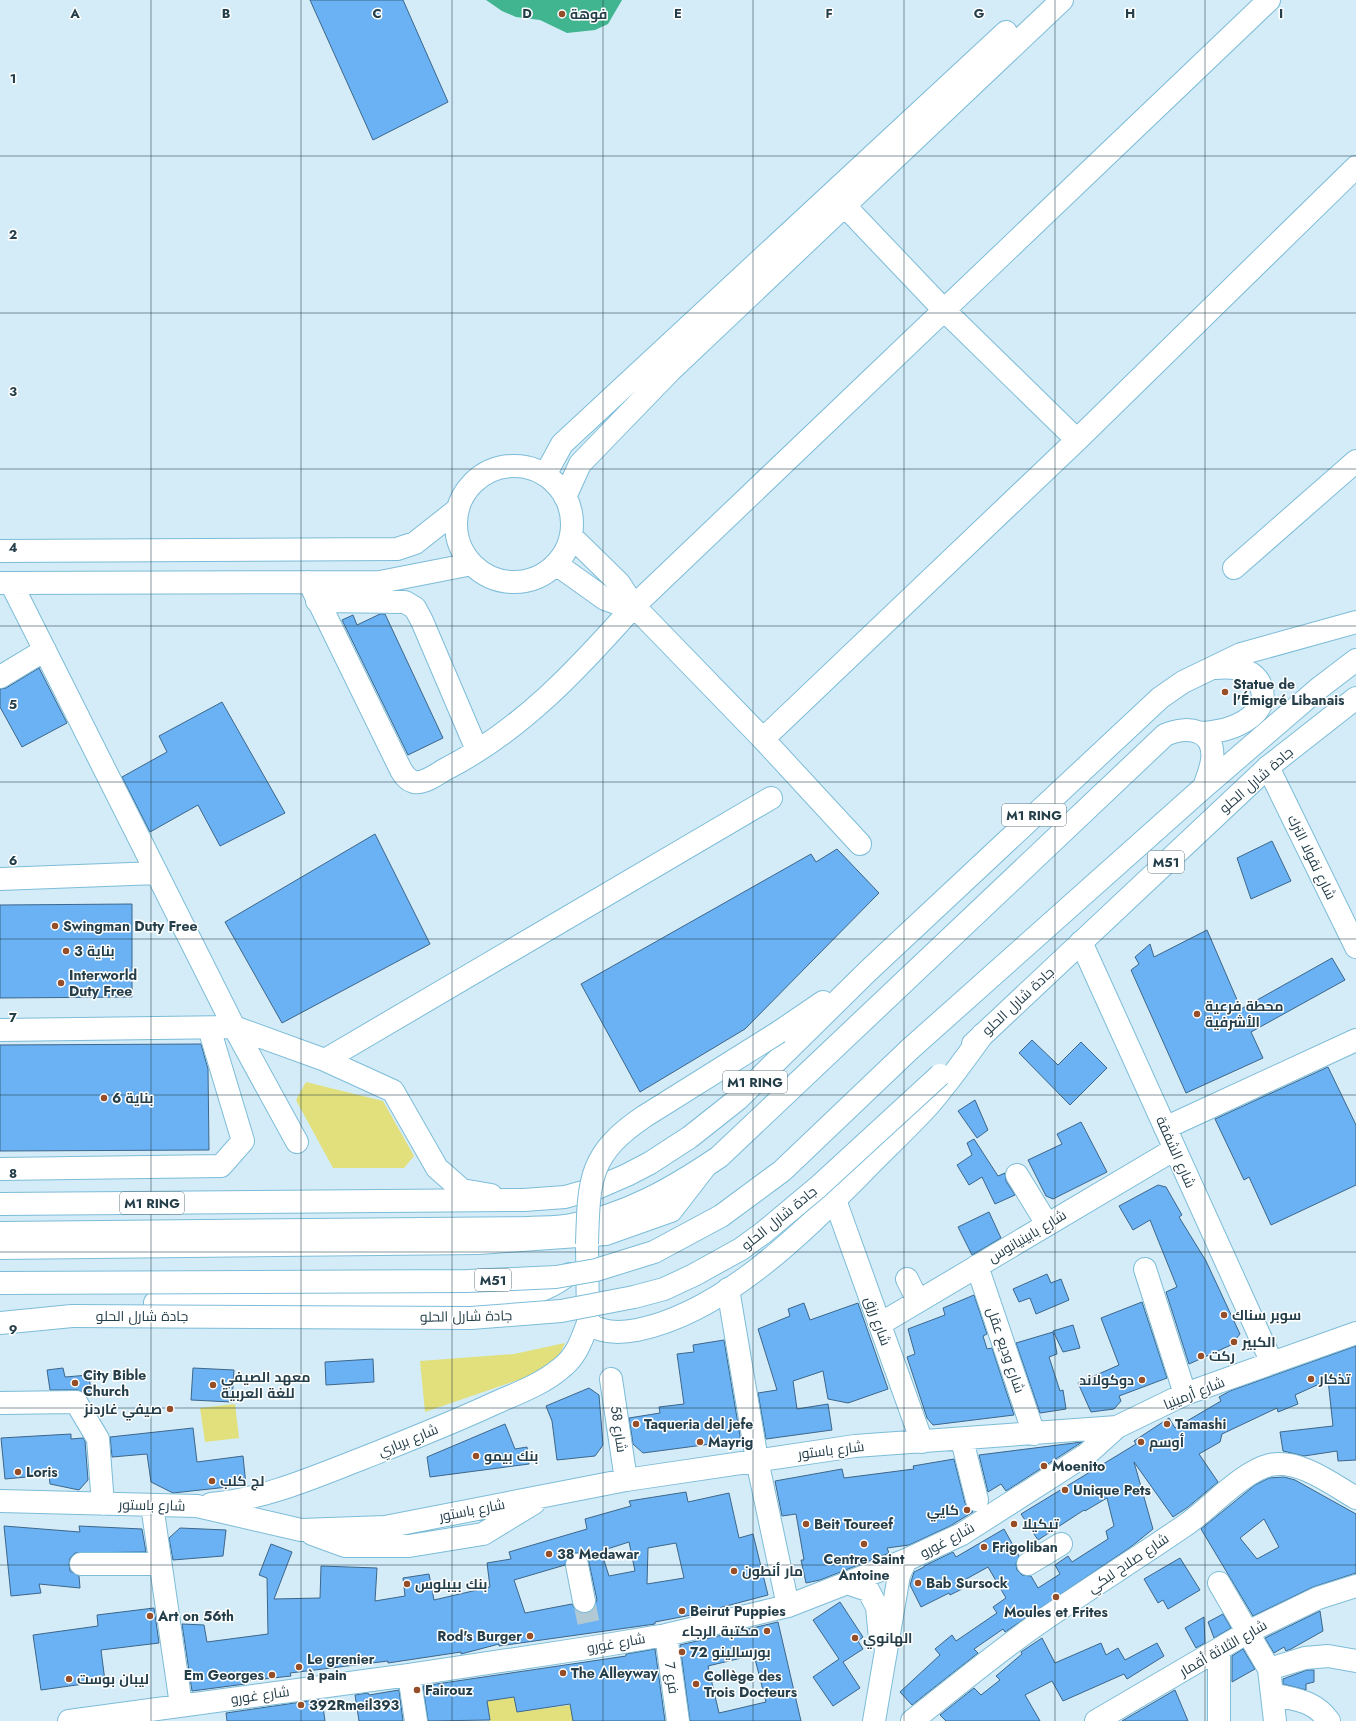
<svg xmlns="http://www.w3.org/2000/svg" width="1356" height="1721" font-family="Jost,Cairo,sans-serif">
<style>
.green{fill:#e2e07c}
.water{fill:#40b58f}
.building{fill:#6ab2f3;stroke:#3d668b;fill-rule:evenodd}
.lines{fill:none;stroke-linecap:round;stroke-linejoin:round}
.minor-tunnel{stroke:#b0c9d4;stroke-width:22;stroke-dasharray:22 11;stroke-linecap:butt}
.minor-casing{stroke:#7dbcd8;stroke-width:24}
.highway-casing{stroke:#7dbcd8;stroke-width:24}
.minor{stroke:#fff;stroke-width:22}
.highway{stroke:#fff;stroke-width:22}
.highway-bridge-casing{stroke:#7dbcd8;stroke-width:24;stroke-linecap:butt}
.highway-bridge{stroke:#fff;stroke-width:22}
.grid{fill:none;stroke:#243e4a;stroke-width:1;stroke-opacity:0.55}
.poi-dot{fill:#954e27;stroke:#fff;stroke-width:1.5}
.labels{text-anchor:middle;stroke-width:3;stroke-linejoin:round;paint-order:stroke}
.shield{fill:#fff;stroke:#667880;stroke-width:1}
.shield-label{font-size:13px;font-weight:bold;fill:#243e4a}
.poi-label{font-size:14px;font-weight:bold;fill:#243e4a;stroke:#fff;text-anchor:start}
.street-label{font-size:14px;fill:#243e4a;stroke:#fff}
.grid-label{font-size:13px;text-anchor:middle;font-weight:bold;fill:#243e4a;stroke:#fff;stroke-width:3;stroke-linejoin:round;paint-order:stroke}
</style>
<rect width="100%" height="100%" fill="#d3ecf7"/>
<!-- green -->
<path class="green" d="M306,1082L383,1101L414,1156L404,1168H333L296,1100Z
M565,1343L557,1360L530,1376L425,1412L420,1361L514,1354Z
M235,1404L239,1438L205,1442L200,1408Z
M514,1697L517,1712L571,1705L573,1721H490L487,1701Z"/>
<!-- water -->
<path class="water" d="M486,0H622L608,24L595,30L567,33L540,20L516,17L502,11Z"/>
<!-- building -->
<path class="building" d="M310,0H403L448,102L373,140Z
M380,614H385L443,738L408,755L342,620L353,615L357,625Z
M39,668L67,723L22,747L0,707V689L6,688Z
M222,702L285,813L220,846L198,805L150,832L122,777L167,752L159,736Z
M375,834L430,944L282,1023L225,922Z
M1272,841L1291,881L1251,899L1237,858Z
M837,849L879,893L745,1029L640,1092L581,984L811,854L816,862Z
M132,904V997L0,998V905Z
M1207,930L1241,1009L1332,958L1345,980L1251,1032L1263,1058L1186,1093L1131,970L1139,964L1135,957L1150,944L1154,957Z
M1032,1040L1058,1065L1081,1042L1107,1068L1070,1105L1019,1053Z
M201,1044L208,1069L209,1150L0,1151V1045Z
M1328,1067L1356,1125V1185L1271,1225L1249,1177L1244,1180L1215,1119Z
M975,1100L988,1130L977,1138L958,1111Z
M1081,1122L1107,1172L1053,1199L1046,1196L1028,1160L1062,1144L1057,1134Z
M974,1139L998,1176L1005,1173L1006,1181L1015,1195L995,1204L982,1177L969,1185L957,1165L972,1155L967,1143Z
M1158,1185L1166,1187L1182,1215L1179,1217L1206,1261L1240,1334L1231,1345L1189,1364L1166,1292L1177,1287L1150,1220L1133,1230L1119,1206Z
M989,1212L1001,1238L972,1255L958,1227Z
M1047,1274L1051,1283L1061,1279L1069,1300L1036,1314L1030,1298L1019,1302L1013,1289Z
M974,1295L987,1334L983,1336L987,1349L992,1348L1014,1415L933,1425L927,1418L907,1357L915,1354L908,1329L945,1315L943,1308Z
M1142,1302L1167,1378L1119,1396L1121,1401L1114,1409L1091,1412L1078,1383L1119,1365L1101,1318Z
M804,1303L810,1320L858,1303L888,1389L848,1403L828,1399L823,1371L793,1381L797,1409L828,1404L832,1430L766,1439L758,1393L777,1390L758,1329L790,1316L788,1309Z
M1073,1325L1080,1348L1063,1352L1053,1331Z
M1053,1332L1057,1354L1049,1357L1060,1391L1063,1390L1066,1409L1040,1413L1016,1343Z
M724,1340L741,1442L712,1446L711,1444L643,1453L633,1444L629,1418L660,1413L659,1407L684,1404L677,1354L694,1352L693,1345Z
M1356,1346V1460L1338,1461L1337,1451L1304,1456L1283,1451L1280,1432L1333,1426L1328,1380L1295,1395L1298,1404L1278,1412L1277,1408L1222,1434L1220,1442L1199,1454L1218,1482L1188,1507L1173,1517L1134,1462L1153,1529L1132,1546L1005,1632L1003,1629L974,1649L978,1653L912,1705L900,1692L940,1655L935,1649L952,1635L956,1641L997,1613L993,1607L1006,1598L988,1567L959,1583L962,1589L950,1595L949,1593L921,1607L910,1585L914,1572L924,1567V1566L953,1552L956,1557L1004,1529L1019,1556L1016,1564L1017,1570L1022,1575L1031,1576L1038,1588L1060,1574L1055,1565L1068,1556L1072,1562L1108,1539L1106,1531L1114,1526L1107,1498L1085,1511L1084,1510L1038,1540L1021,1514L1136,1444L1134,1441L1169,1418L1175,1428L1221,1401L1219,1397L1230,1391Z
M373,1359L374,1382L326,1385L325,1362Z
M63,1368L65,1377L89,1375L91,1392L84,1393L78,1390H50L47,1370Z
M193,1368L234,1370L232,1402L191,1400Z
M589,1388L599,1395L603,1445L595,1456L557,1460L552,1421L546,1406Z
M505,1424L515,1449L527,1447L529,1464L430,1477L427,1457Z
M193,1428L197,1462L243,1456L246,1485L173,1493L151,1482L147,1454L112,1457L110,1437Z
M71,1434V1439L83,1438L85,1441L88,1480L79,1490L50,1484L49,1475L5,1479L1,1438Z
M1082,1442L1006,1491L1001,1484L988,1492L979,1455Z
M954,1459L965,1503L968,1508L973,1512L950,1526L909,1545L887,1548L889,1553L820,1580L806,1583L801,1560H804L796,1514L782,1516L775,1481L842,1469L844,1478L914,1469L913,1466Z
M1284,1477L1295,1480L1356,1514V1573L1313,1587L1253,1616L1201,1529L1255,1485L1269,1478ZM1264,1519L1279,1547L1257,1559L1240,1538Z
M686,1492L688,1502L729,1493L739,1538L753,1534L768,1595L711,1610L712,1611L655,1622V1624L499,1646V1644L461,1654V1652L388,1663V1661L290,1673L291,1676L246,1681L245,1684L192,1691L182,1624L204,1625L207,1642L268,1634L267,1578L259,1575L271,1544L292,1552L274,1599L320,1598L321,1566L377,1568L375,1601L405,1596L403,1578L429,1574L434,1600L490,1587L487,1563L511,1559L509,1552L587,1529L585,1519L631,1506L629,1501ZM629,1542L635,1571L609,1576L601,1551ZM676,1543L684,1578L647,1584L648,1548ZM574,1553H581L588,1558L597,1600L592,1610L587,1613H580L575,1609L572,1604L525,1613L514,1580L565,1565L569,1556Z
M4,1526L80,1532L79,1526L142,1529L146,1552L75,1553L70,1558L69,1564L70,1571L79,1576L80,1588L39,1584L41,1593L11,1596Z
M180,1528L226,1530L223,1556L173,1560L169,1538Z
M1180,1558L1200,1590L1168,1609L1163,1600L1158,1603L1144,1579Z
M840,1602L863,1637L858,1641L863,1649L843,1662L860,1688L833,1706L813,1677L839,1659L813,1620Z
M154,1608L159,1643L101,1650L105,1681L41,1690L33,1635L98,1626L97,1615Z
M1320,1611L1323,1631L1291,1649L1286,1651L1284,1647L1274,1653L1265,1638Z
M1223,1614L1231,1628L1214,1638L1208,1622Z
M1204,1617L1205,1643L1196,1648L1185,1628Z
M778,1622L801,1721H690L680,1645ZM754,1655L766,1702L719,1713L708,1666Z
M1042,1638L1055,1663L1101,1643L1106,1655L1118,1648L1125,1660L1157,1643L1164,1656L1127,1679L1124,1674L1063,1701L1052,1681L1025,1695L1040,1721H946L940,1715L974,1688L981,1695L1000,1680L996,1676L1022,1654L1021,1652Z
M655,1649L665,1721H573L570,1704L517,1712L514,1697L487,1701L490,1720L428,1721L423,1686L626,1656V1654Z
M1243,1649L1255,1669L1232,1682V1656Z
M1307,1670H1314V1682L1306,1684V1690L1283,1684V1679Z
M399,1690L403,1721H359L355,1695L368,1693L369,1695Z
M1175,1690L1188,1721H1122Z
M322,1699L325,1721H227L226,1713Z"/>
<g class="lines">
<!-- minor-tunnel -->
<path class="minor-tunnel" d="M584,1601L590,1630"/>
<!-- minor casing -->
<g class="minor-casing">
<path id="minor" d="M845,206L944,310L1077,440
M456 524a58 58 0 1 1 116 0a58 58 0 1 1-116 0Z
M545,475L562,444L1006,32
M565,497L580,464L671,370L1062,0
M571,536L619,583L634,606L763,739L860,844
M0,551L397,549L415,543L458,509
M556,564L605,599L616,603L634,606
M1234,568L1356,461
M309,582L401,770C404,775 407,780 414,782C423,784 436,775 444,770C521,731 578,669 634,606L1269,0
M0,583L380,582L472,564
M11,583L234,1027L297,1142
M317,601L405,602L415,608L422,621L477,750
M0,677L45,650
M763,739L1077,440L1356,167
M1268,767L1356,947
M0,879L157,873
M1081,942L1272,1363
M0,1030L234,1027L325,1060L393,1091L437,1168L462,1190L491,1195
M325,1060L771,798
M1165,1128L1356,1040
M0,1169L221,1166L243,1141L209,1028
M1017,1175L1047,1224
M835,1200L922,1442
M0,1248L479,1243L606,1234L671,1211L705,1167
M977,1266L1034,1434
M1145,1269L1185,1394
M907,1279L918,1301
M728,1289L757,1460L788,1606
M155,1303C239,1302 323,1303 407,1301C443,1301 481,1303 516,1297C535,1294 554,1286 569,1274
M880,1324L1175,1149
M611,1379L626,1480
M0,1403L76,1402L98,1439L103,1504
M962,1440L977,1500
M0,1501L197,1506L301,1530L385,1527L626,1480L855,1446L1117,1427
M211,1504C264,1499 312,1478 361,1459C406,1441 450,1424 493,1404C515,1394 541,1385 560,1369C576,1357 581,1342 588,1323
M152,1505L181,1705
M312,1534L345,1546H409L483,1534L534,1503
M81,1564H159
M1028,1564L1061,1544
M577,1565L584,1601
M1219,1583L1269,1669L1275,1721
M850,1584L868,1590L877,1607L880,1639
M666,1635L678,1721
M1269,1669L1305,1658L1328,1656L1356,1661
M409,1675L416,1721
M1272,1694C1296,1700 1314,1700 1329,1721
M69,1721L409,1675L594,1647L666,1635L788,1606L906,1560L962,1534L1087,1454L1117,1427L1185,1394L1356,1333
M874,1721L899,1575L906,1560
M912,1721C951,1690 989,1659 1029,1630C1081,1593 1135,1560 1187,1524C1211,1507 1242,1472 1270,1465C1300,1459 1332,1484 1356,1498
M1096,1721L1248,1632L1318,1598L1356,1586
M1219,1721V1651"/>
</g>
<!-- highway casing -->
<g class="highway-casing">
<path id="highway" d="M1201,733C1220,732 1241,727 1255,713C1261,707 1264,698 1262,690C1257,668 1233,666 1214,668
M779,1032L823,1002
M973,1044L1268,767L1356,698
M910,1049L1204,787L1318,689L1356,660
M0,1204L524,1200L565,1197L597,1188L627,1175L650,1163L690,1137L738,1099L868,971L1160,698L1183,682L1241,654L1356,622
M0,1233L526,1228C541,1227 557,1228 571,1225C627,1215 673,1188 719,1157L1165,735C1187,725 1216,729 1212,760C1211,769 1207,778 1204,787
M587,1244L588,1323C602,1334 621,1333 637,1330C722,1313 800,1235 860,1175C882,1152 906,1130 928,1106C948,1083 965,1059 983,1034
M0,1323L72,1316"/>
</g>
<!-- minor -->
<use href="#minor" class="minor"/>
<!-- highway -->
<use href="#highway" class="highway"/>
<!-- highway-bridge casing -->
<g class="highway-bridge-casing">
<path id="highway-bridge" d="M587,1244C589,1180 588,1154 645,1116L779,1032
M0,1283L468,1281L556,1277L596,1270L654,1252L721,1216L782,1171L910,1049
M72,1316L471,1318L561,1311L634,1297L664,1289L694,1275L741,1249L763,1233L818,1187L940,1075"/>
</g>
<!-- highway-bridge -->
<use href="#highway-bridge" class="highway-bridge"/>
</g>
<!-- grid -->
<path class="grid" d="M151,0V1721M301,0V1721M452,0V1721M603,0V1721M753,0V1721M904,0V1721M1055,0V1721M1205,0V1721M0,156H1356M0,313H1356M0,469H1356M0,626H1356M0,782H1356M0,939H1356M0,1095H1356M0,1252H1356M0,1408H1356M0,1565H1356"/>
<!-- markers -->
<g class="poi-dot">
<circle cx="562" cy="14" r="4"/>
<circle cx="1225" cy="692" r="4"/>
<circle cx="55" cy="926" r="4"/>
<circle cx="66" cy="951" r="4"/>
<circle cx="61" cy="983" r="4"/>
<circle cx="1197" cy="1014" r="4"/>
<circle cx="104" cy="1098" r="4"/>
<circle cx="1224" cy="1315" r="4"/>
<circle cx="1234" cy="1342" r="4"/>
<circle cx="1201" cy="1356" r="4"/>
<circle cx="1311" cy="1379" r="4"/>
<circle cx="1142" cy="1380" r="4"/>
<circle cx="75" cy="1383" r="4"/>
<circle cx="213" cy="1385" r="4"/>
<circle cx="170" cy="1409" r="4"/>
<circle cx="636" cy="1424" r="4"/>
<circle cx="1167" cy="1424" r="4"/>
<circle cx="700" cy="1442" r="4"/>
<circle cx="1141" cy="1442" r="4"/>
<circle cx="476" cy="1456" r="4"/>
<circle cx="1044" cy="1466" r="4"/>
<circle cx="18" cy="1472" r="4"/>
<circle cx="212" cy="1481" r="4"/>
<circle cx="1065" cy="1490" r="4"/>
<circle cx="967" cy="1510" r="4"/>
<circle cx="806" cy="1524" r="4"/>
<circle cx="1014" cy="1524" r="4"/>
<circle cx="864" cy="1544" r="4"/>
<circle cx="984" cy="1547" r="4"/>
<circle cx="549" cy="1554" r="4"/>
<circle cx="734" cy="1571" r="4"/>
<circle cx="918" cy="1583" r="4"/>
<circle cx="407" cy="1584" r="4"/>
<circle cx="1056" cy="1597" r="4"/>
<circle cx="682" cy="1611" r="4"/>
<circle cx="150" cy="1616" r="4"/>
<circle cx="767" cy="1631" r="4"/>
<circle cx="530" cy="1636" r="4"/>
<circle cx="855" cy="1638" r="4"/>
<circle cx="682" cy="1652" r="4"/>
<circle cx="299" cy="1667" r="4"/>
<circle cx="563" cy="1673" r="4"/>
<circle cx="272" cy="1675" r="4"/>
<circle cx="69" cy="1679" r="4"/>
<circle cx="696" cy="1684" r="4"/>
<circle cx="417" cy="1690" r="4"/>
<circle cx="301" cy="1705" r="4"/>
</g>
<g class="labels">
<!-- shield labels -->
<g class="shield">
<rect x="1002" y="804" width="64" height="22" rx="3"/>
<rect x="1148" y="851" width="36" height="22" rx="3"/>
<rect x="723" y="1071" width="64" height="22" rx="3"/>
<rect x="120" y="1192" width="64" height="22" rx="3"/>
<rect x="475" y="1269" width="36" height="22" rx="3"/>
</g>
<g class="shield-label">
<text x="1034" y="820">M1 RING</text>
<text x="1166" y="867">M51</text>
<text x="755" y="1087">M1 RING</text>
<text x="152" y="1208">M1 RING</text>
<text x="493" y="1285">M51</text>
</g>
<!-- poi labels -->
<g class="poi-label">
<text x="570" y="19">فوهة</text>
<text x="1233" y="689">Statue de<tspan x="1233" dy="16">l'Émigré Libanais</tspan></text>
<text x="63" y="931">Swingman Duty Free</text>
<text x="74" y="956">بناية 3</text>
<text x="69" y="980">Interworld<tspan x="69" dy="16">Duty Free</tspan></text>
<text x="1205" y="1011">محطة فرعية<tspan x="1205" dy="16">الأشرفية</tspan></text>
<text x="112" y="1103">بناية 6</text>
<text x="1232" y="1320">سوبر سناك</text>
<text x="1242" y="1347">الكبير</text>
<text x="1209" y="1361">ركت</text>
<text x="83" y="1380">City Bible<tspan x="83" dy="16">Church</tspan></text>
<text x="221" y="1382">معهد الصيفي<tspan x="221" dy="16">للغة العربية</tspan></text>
<text x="1319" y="1384">تذكار</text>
<text x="1134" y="1385" text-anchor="end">دوكولاند</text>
<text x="162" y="1414" text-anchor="end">صيفي غاردنز</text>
<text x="644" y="1429">Taqueria del jefe</text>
<text x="1175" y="1429">Tamashi</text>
<text x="708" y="1447">Mayrig</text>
<text x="1149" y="1447">أوسم</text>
<text x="484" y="1461">بنك بيمو</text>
<text x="1052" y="1471">Moenito</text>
<text x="26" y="1477">Loris</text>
<text x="220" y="1486">لج كلب</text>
<text x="1073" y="1495">Unique Pets</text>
<text x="959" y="1515" text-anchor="end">كايي</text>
<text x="814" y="1529">Beit Toureef</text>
<text x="1022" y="1529">تيكيلا</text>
<text x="992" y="1552">Frigoliban</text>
<text x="557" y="1559">38 Medawar</text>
<text x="864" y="1564" text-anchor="middle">Centre Saint<tspan x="864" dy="16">Antoine</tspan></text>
<text x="742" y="1576">مار أنطون</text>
<text x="926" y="1588">Bab Sursock</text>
<text x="415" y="1589">بنك بيبلوس</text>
<text x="690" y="1616">Beirut Puppies</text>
<text x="1056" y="1617" text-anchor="middle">Moules et Frites</text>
<text x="158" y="1621">Art on 56th</text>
<text x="759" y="1636" text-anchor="end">مكتبة الرجاء</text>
<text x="522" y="1641" text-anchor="end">Rod's Burger</text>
<text x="863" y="1643">الهانوي</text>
<text x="690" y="1657">بورسالينو 72</text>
<text x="307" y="1664">Le grenier<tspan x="307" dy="16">à pain</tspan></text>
<text x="571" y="1678">The Alleyway</text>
<text x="264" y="1680" text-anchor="end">Em Georges</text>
<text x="704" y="1681">Collège des<tspan x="704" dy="16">Trois Docteurs</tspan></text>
<text x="77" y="1684">ليبان بوست</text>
<text x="425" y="1695">Fairouz</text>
<text x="309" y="1710">392Rmeil393</text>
</g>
<!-- street labels -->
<g class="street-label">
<text transform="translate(1256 780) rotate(-41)" y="5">جادة شارل الحلو</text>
<text transform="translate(1312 857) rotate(64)" y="5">شارع نقولا الترك</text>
<text transform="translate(1018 1001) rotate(-43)" y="5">جادة شارل الحلو</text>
<text transform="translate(1176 1152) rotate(66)" y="5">شارع الشفقة</text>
<text transform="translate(779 1218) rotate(-39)" y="5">جادة شارل الحلو</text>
<text transform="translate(1027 1236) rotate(-31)" y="5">شارع بابينيانوس</text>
<text x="142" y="1321">جادة شارل الحلو</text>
<text transform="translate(466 1316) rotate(-1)" y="5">جادة شارل الحلو</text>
<text transform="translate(878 1321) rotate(70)" y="5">شارع رزق</text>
<text transform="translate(1006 1350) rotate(71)" y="5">شارع وديع عقل</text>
<text transform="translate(1194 1393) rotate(-22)" y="5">شارع أرمينيا</text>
<text transform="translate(619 1429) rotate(82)" y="5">شارع 58</text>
<text transform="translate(408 1440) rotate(-22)" y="5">شارع برباري</text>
<text transform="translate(831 1450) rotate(-7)" y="5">شارع باستور</text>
<text transform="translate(152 1505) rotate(1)" y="5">شارع باستور</text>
<text transform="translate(472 1510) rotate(-11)" y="5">شارع باستور</text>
<text transform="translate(947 1540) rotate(-28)" y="5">شارع غورو</text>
<text transform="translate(1128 1563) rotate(-34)" y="5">شارع صلاح لبكي</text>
<text transform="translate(616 1643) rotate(-10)" y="5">شارع غورو</text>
<text transform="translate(1223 1648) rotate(-30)" y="5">شارع الثلاثة أقمار</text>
<text transform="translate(672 1678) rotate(82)" y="5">فرع 7</text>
<text transform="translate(260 1695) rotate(-8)" y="5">شارع غورو</text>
</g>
</g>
<g class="grid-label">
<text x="75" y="18">A</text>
<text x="226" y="18">B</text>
<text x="377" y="18">C</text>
<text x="527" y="18">D</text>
<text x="678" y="18">E</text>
<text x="829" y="18">F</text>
<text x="979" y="18">G</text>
<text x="1130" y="18">H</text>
<text x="1281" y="18">I</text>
<text x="13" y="83">1</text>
<text x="13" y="239">2</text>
<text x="13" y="396">3</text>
<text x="13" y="552">4</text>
<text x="13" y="709">5</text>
<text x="13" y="865">6</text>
<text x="13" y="1022">7</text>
<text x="13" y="1178">8</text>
<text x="13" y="1334">9</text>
</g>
</svg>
